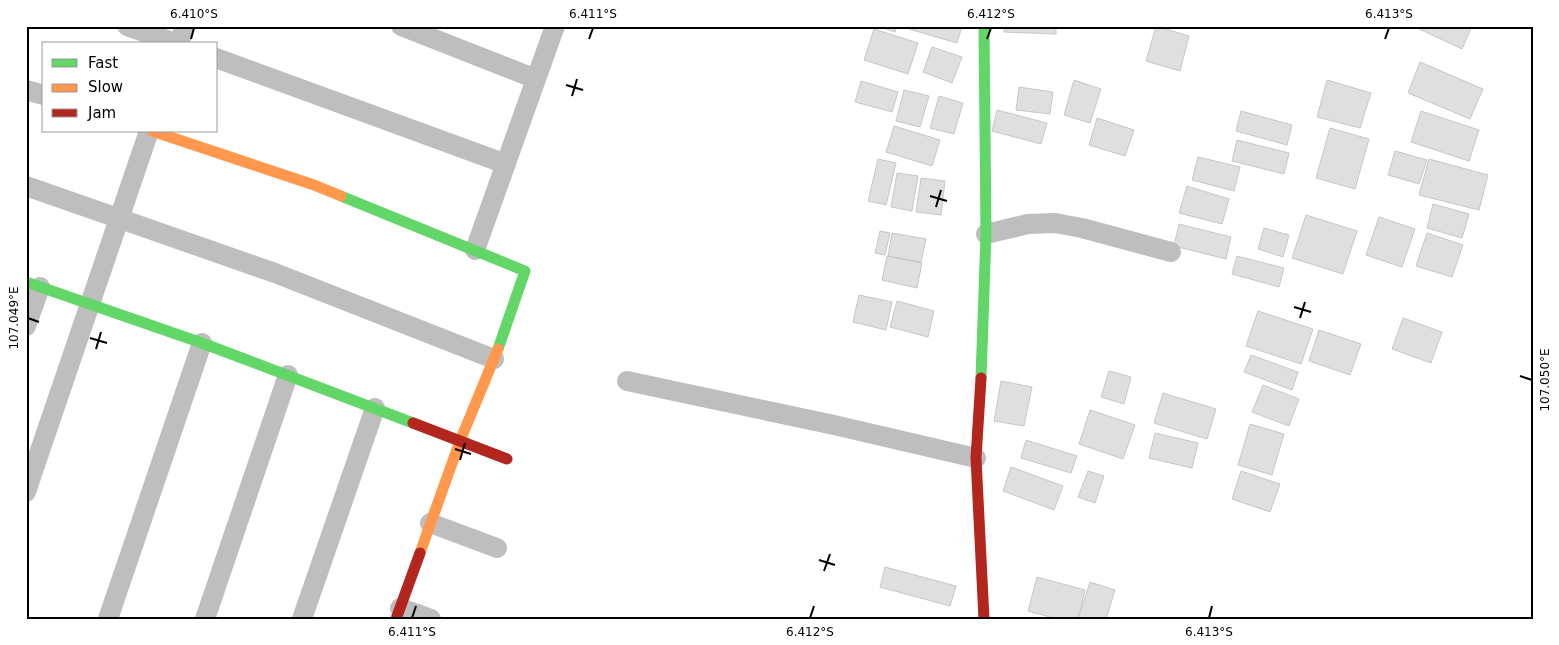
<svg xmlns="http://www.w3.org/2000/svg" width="1559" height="645" font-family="'DejaVu Sans',sans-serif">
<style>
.building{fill:#dfdfdf;stroke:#c7c7c7}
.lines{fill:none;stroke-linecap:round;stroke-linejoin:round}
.street{stroke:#bebebe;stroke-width:20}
.fast{stroke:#63d668;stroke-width:11}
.slow{stroke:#ff974d;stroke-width:11}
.jam{stroke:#b3261e;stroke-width:11}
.ticks{fill:none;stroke:#000;stroke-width:2}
.neatline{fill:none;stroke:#000;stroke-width:2}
.ticks-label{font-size:12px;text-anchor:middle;fill:#000}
</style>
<rect width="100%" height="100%" fill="#fff"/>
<!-- building -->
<path class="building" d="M876,26H897L895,32Z
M909,26H962L957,43L909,29Z
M1005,26H1056V34L1004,32Z
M1156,26L1189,36L1180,71L1146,61Z
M1413,26H1472L1462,49Z
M874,29L918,43L908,74L864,60Z
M932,47L962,57L952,83L923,72Z
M1420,62L1483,89L1470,119L1408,93Z
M1074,80L1101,89L1090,123L1064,115Z
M1327,80L1371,93L1360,128L1317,117Z
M861,81L898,92L892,112L855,102Z
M1019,87L1053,92L1050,114L1016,110Z
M904,90L929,96L920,127L896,121Z
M939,96L963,103L954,134L930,128Z
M997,110L1047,123L1041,144L992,131Z
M1241,111L1292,125L1287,145L1236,131Z
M1421,111L1479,130L1469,161L1411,142Z
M1097,118L1134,130L1125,156L1089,145Z
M894,126L940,140L932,166L886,152Z
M1330,128L1369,139L1355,189L1316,178Z
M1237,140L1289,153L1284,174L1232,161Z
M1395,151L1427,160L1419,184L1388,175Z
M1198,157L1240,167L1234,191L1192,180Z
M878,159L896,163L886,205L868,201Z
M1429,159L1488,175L1479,210L1419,195Z
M897,173L918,176L912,211L891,207Z
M921,178L945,181L941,215L916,212Z
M1187,186L1229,199L1222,224L1179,213Z
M1433,204L1469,214L1462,238L1427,228Z
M1306,215L1357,231L1343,274L1292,258Z
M1379,217L1415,229L1402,267L1366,255Z
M1179,224L1231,237L1226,259L1174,246Z
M1264,228L1289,235L1283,257L1258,249Z
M880,231L890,233L885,255L875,253Z
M892,233L926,239L921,262L888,256Z
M1427,233L1463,245L1452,277L1416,266Z
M887,256L922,263L917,288L882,280Z
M1237,256L1284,268L1279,287L1232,274Z
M859,295L892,302L886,330L853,322Z
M897,301L934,311L928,337L890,327Z
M1258,311L1313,329L1301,364L1246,346Z
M1403,318L1442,332L1431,363L1392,349Z
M1319,330L1361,344L1350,375L1309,361Z
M1251,355L1298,372L1292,390L1244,372Z
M1109,371L1131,377L1124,404L1101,397Z
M1001,381L1032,387L1024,426L994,421Z
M1263,385L1299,399L1289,426L1252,412Z
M1163,393L1216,409L1207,439L1154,423Z
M1090,410L1135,425L1123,459L1079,444Z
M1250,424L1284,434L1272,475L1238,465Z
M1155,433L1198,443L1192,468L1149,458Z
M1026,440L1077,456L1071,473L1021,458Z
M1011,467L1063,486L1054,510L1003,491Z
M1088,471L1104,476L1095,503L1078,497Z
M1241,471L1280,484L1270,512L1232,499Z
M885,567L956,586L950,606L880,587Z
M1037,577L1085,590L1078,619H1057L1028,611Z
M1090,582L1115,590L1106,619H1078Z"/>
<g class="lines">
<!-- street -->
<path class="street" d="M127,26L178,44
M401,26L536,79
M179,44L185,26
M216,58L506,164
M26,90L44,95
M26,186L275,273L494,359
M986,234L1028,224L1055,223L1082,228L1171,252
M475,250L555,26
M26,326L40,287
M627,381L834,425L976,458
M26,471L32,474L149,131
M26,492L32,474
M430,523L497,548
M400,608L431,619
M108,619L202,343
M205,619L288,375
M302,619L375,408"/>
<!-- fast -->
<path class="fast" d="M341,196L525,271L498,349
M26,282L202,343L413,423
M981,378L986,234L984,26"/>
<!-- slow -->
<path class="slow" d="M152,131L314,185L341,196
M420,553L460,441L498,349"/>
<!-- jam -->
<path class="jam" d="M981,378L976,458L984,619
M413,423L507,459
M396,619L420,553"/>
</g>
<!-- ticks -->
<path class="ticks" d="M191,39L194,28M589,39L593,28M987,39L991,28M1385,39L1389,28M566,85L583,90M572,96L577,79M930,196L947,201M936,207L941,190M1294,307L1311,312M28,318L39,322M1300,318L1305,302M90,338L107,343M96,349L101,332M1520,376L1532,380M455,449L471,454M460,460L465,443M819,560L835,565M824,571L830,554M412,618L416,606M810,618L814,606M1209,618L1212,606"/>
<!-- border -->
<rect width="1559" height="645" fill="none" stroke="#ffffff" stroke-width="55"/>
<!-- legend -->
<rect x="42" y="42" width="175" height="90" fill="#ffffff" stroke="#999999"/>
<rect x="52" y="59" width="25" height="8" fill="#63d668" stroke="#999999"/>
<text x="88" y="68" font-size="15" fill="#000000">Fast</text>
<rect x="52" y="84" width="25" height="8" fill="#ff974d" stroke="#999999"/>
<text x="88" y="92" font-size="15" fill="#000000">Slow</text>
<rect x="52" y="109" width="25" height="8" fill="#b3261e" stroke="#999999"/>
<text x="88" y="118" font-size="15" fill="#000000">Jam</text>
<rect x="28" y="28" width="1504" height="590" class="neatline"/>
<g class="ticks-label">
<text x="194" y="18">6.410°S</text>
<text x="593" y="18">6.411°S</text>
<text x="991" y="18">6.412°S</text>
<text x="1389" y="18">6.413°S</text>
<text transform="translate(14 318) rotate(-90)" y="4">107.049°E</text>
<text transform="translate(1545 380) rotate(-90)" y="4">107.050°E</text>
<text x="412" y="636">6.411°S</text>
<text x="810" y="636">6.412°S</text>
<text x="1209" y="636">6.413°S</text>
</g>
</svg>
